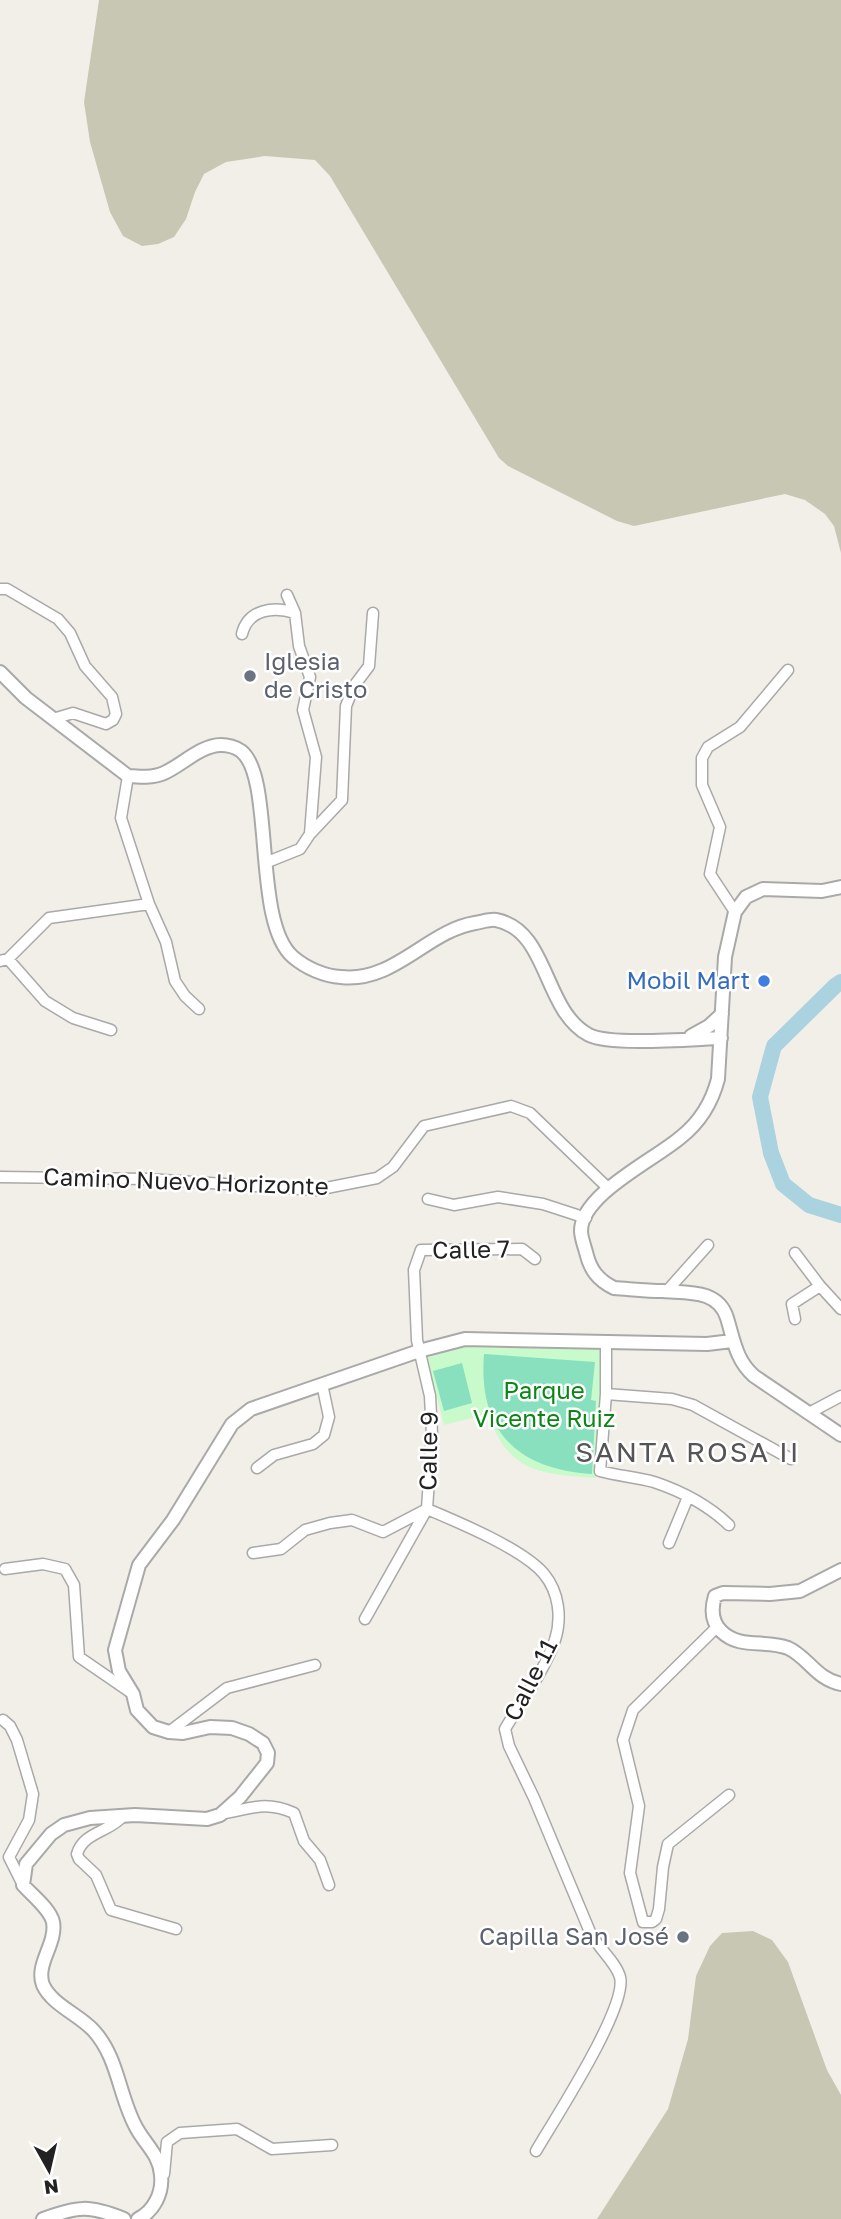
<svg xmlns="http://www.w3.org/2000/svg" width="841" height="2219" font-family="'Golos Text',sans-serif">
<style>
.construction{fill:#c7c7b4}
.park{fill:#c8facc}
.pitch{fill:#88e0be}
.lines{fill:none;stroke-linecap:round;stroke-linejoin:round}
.river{stroke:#aad3df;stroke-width:16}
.minor-casing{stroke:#a9a9a9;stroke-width:13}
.tertiary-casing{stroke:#a9a9a9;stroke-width:16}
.minor{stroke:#fff;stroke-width:10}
.tertiary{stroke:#fff;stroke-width:12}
.worship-dot{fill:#6b7280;stroke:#fff;stroke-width:2.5}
.shop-dot{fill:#3f7fe0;stroke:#fff;stroke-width:2.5}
.labels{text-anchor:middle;stroke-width:5;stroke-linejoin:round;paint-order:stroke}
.worship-label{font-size:24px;fill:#5b616d;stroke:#fff;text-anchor:start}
.shop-label{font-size:24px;fill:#366cbe;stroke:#fff;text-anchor:end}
.street-label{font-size:24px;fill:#222;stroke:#fff}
.park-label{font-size:24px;fill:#0c8416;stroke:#fff}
.quarter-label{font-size:28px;letter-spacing:2px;fill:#555;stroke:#fff}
</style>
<rect width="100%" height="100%" fill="#f2efe9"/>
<!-- construction -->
<path class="construction" d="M99,0H841V553L834,526L825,514L805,500L785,494L634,526L617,521L508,466L499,458L330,176L315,160L265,156L226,162L204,174L195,192L186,219L174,237L158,244L142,246L123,236L110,212L90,142L84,102Z
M753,1931L772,1940L788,1962L827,2070L841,2095V2219H597L668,2109L688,2039L696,1976L710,1946L722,1933Z"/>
<!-- park -->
<path class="park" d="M476,1345L603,1349L596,1478C539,1474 509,1473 488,1414L444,1425L427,1358L462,1346Z"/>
<!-- pitch -->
<path class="pitch" d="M484,1354L595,1362L591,1400L596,1401L592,1474C517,1469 478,1431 484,1354Z
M462,1363L472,1403L444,1411L433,1371Z"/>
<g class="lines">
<!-- river -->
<path class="river" d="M841,982L835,986L774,1046L760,1097L771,1153L783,1184L809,1205L841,1215"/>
<!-- minor casing -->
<g class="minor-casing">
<path id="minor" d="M0,589H7L58,619L70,633L85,666L112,697L116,714L113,720L106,724L73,713L53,719
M287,595L295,613L299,646L310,677L303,710L316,757L310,834
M242,634C248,609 274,606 295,613
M128,776L121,818L149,904L166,942L175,981L185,996L199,1009
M265,863L300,849L310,834L342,800L346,706L354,686L369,666L373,613
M735,912L710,874L720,827L702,785V758L708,747L740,727L788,670
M8,959L45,1001L73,1018L111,1030
M0,961L8,959L49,918L149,904
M0,1177L147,1179L316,1190L377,1178L393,1167L424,1126L511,1106L530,1113L608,1188
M428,1199L454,1205L498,1197L543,1204L586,1218
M795,1253L820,1286L841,1309
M666,1292L708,1245
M795,1319L792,1304L820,1286
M606,1341V1394L600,1471C618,1476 636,1477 654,1482C681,1491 709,1506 729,1525
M606,1394L672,1399L693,1405L791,1459
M809,1413L841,1396
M257,1468L274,1455L313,1444L324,1435L329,1417L322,1384
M669,1543L688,1497
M253,1553L281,1549L305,1530L330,1523L352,1520L383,1532L427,1509C458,1522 523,1549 544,1574C559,1592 562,1618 555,1640C544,1672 522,1700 505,1729L509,1746L534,1798L590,1932C597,1947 616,1962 620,1977C628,2007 554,2120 536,2151
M5,1569L43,1564L65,1569L74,1585L79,1657L130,1692
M365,1619L427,1509L432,1434L430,1396L417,1340L414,1270L421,1250L522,1249L535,1259
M717,1627L633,1710L623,1740L639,1806L630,1873L643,1922H652L656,1919L659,1909L663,1867L668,1844L729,1795
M3,1720L10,1726L17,1740L33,1794L29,1820L9,1857L23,1885
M169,1732L227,1688L315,1665
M220,1814C251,1809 264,1800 294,1813L304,1841L320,1860L329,1885
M123,1816C110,1832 83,1832 77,1854L79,1859L96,1875L111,1910L176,1929
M164,2174L167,2142L180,2133L237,2129L272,2149L332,2145"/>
</g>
<!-- tertiary casing -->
<g class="tertiary-casing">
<path id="tertiary" d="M0,672L26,698L128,776C140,777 153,778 164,773C182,765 201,745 221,745C227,745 236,747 241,751C275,777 252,922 293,957C306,968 324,976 341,977C394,983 427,931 475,923C482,922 490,919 496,920C549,930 543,1011 589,1035C611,1046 692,1039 721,1038
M841,887L822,891L763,889L746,897L735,912L725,957L718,1079C712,1102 700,1122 681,1137C656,1159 581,1194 581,1231C581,1237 584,1245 586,1252C590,1270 598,1280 614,1288C630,1289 646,1291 663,1291C687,1293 718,1289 727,1318C734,1341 736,1360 754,1376L841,1435
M691,1036L709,1026L722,1014
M841,1570L800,1591L770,1594L723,1593L715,1596C711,1609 711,1621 721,1631C740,1650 765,1639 788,1648C808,1657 816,1679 841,1684
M43,2219C78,2206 89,2205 124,2219
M138,2219C154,2211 163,2193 161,2175C160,2156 146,2145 137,2129C119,2098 119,2059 94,2031C80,2015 52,2005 43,1985C35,1964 57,1944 53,1922C50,1909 32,1895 23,1885L26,1864L51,1834L64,1825L90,1818L135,1815L207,1819L220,1815L240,1797L267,1763L268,1753L263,1743L249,1734L232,1728L210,1727L183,1733L169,1732L153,1727L137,1710L133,1694L119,1671L115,1650L139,1565L173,1520L232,1424L251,1409L419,1351L465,1339L707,1344L732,1341"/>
</g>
<!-- minor -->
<use href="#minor" class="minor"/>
<!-- tertiary -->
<use href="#tertiary" class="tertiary"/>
</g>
<!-- markers -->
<g class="worship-dot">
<circle cx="250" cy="676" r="7"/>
<circle cx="683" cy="1937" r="7"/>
</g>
<circle class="shop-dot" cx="764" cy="981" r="7"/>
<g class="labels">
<!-- worship labels -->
<g class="worship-label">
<text x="264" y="670">Iglesia<tspan x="264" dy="28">de Cristo</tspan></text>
<text x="669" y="1945" text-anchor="end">Capilla San José</text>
</g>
<!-- shop labels -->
<g class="shop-label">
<text x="750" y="989">Mobil Mart</text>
</g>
<!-- street labels -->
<g class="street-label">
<text transform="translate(186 1182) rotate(2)" y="8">Camino Nuevo Horizonte</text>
<text transform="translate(471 1250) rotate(-1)" y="8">Calle 7</text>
<text transform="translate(429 1451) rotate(-89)" y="8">Calle 9</text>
<text transform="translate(531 1680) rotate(-63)" y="8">Calle 11</text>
</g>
<!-- park labels -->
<g class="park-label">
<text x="544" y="1399">Parque<tspan x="544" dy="28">Vicente Ruiz</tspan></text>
</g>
<!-- quarter labels -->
<g class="quarter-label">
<text x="688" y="1462">SANTA ROSA II</text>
</g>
</g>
<!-- north arrow -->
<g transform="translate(49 2170) rotate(172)" stroke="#ffffff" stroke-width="5" paint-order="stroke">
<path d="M0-5L12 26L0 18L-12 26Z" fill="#222222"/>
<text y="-10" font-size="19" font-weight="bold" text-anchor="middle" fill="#222222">N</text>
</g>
</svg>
